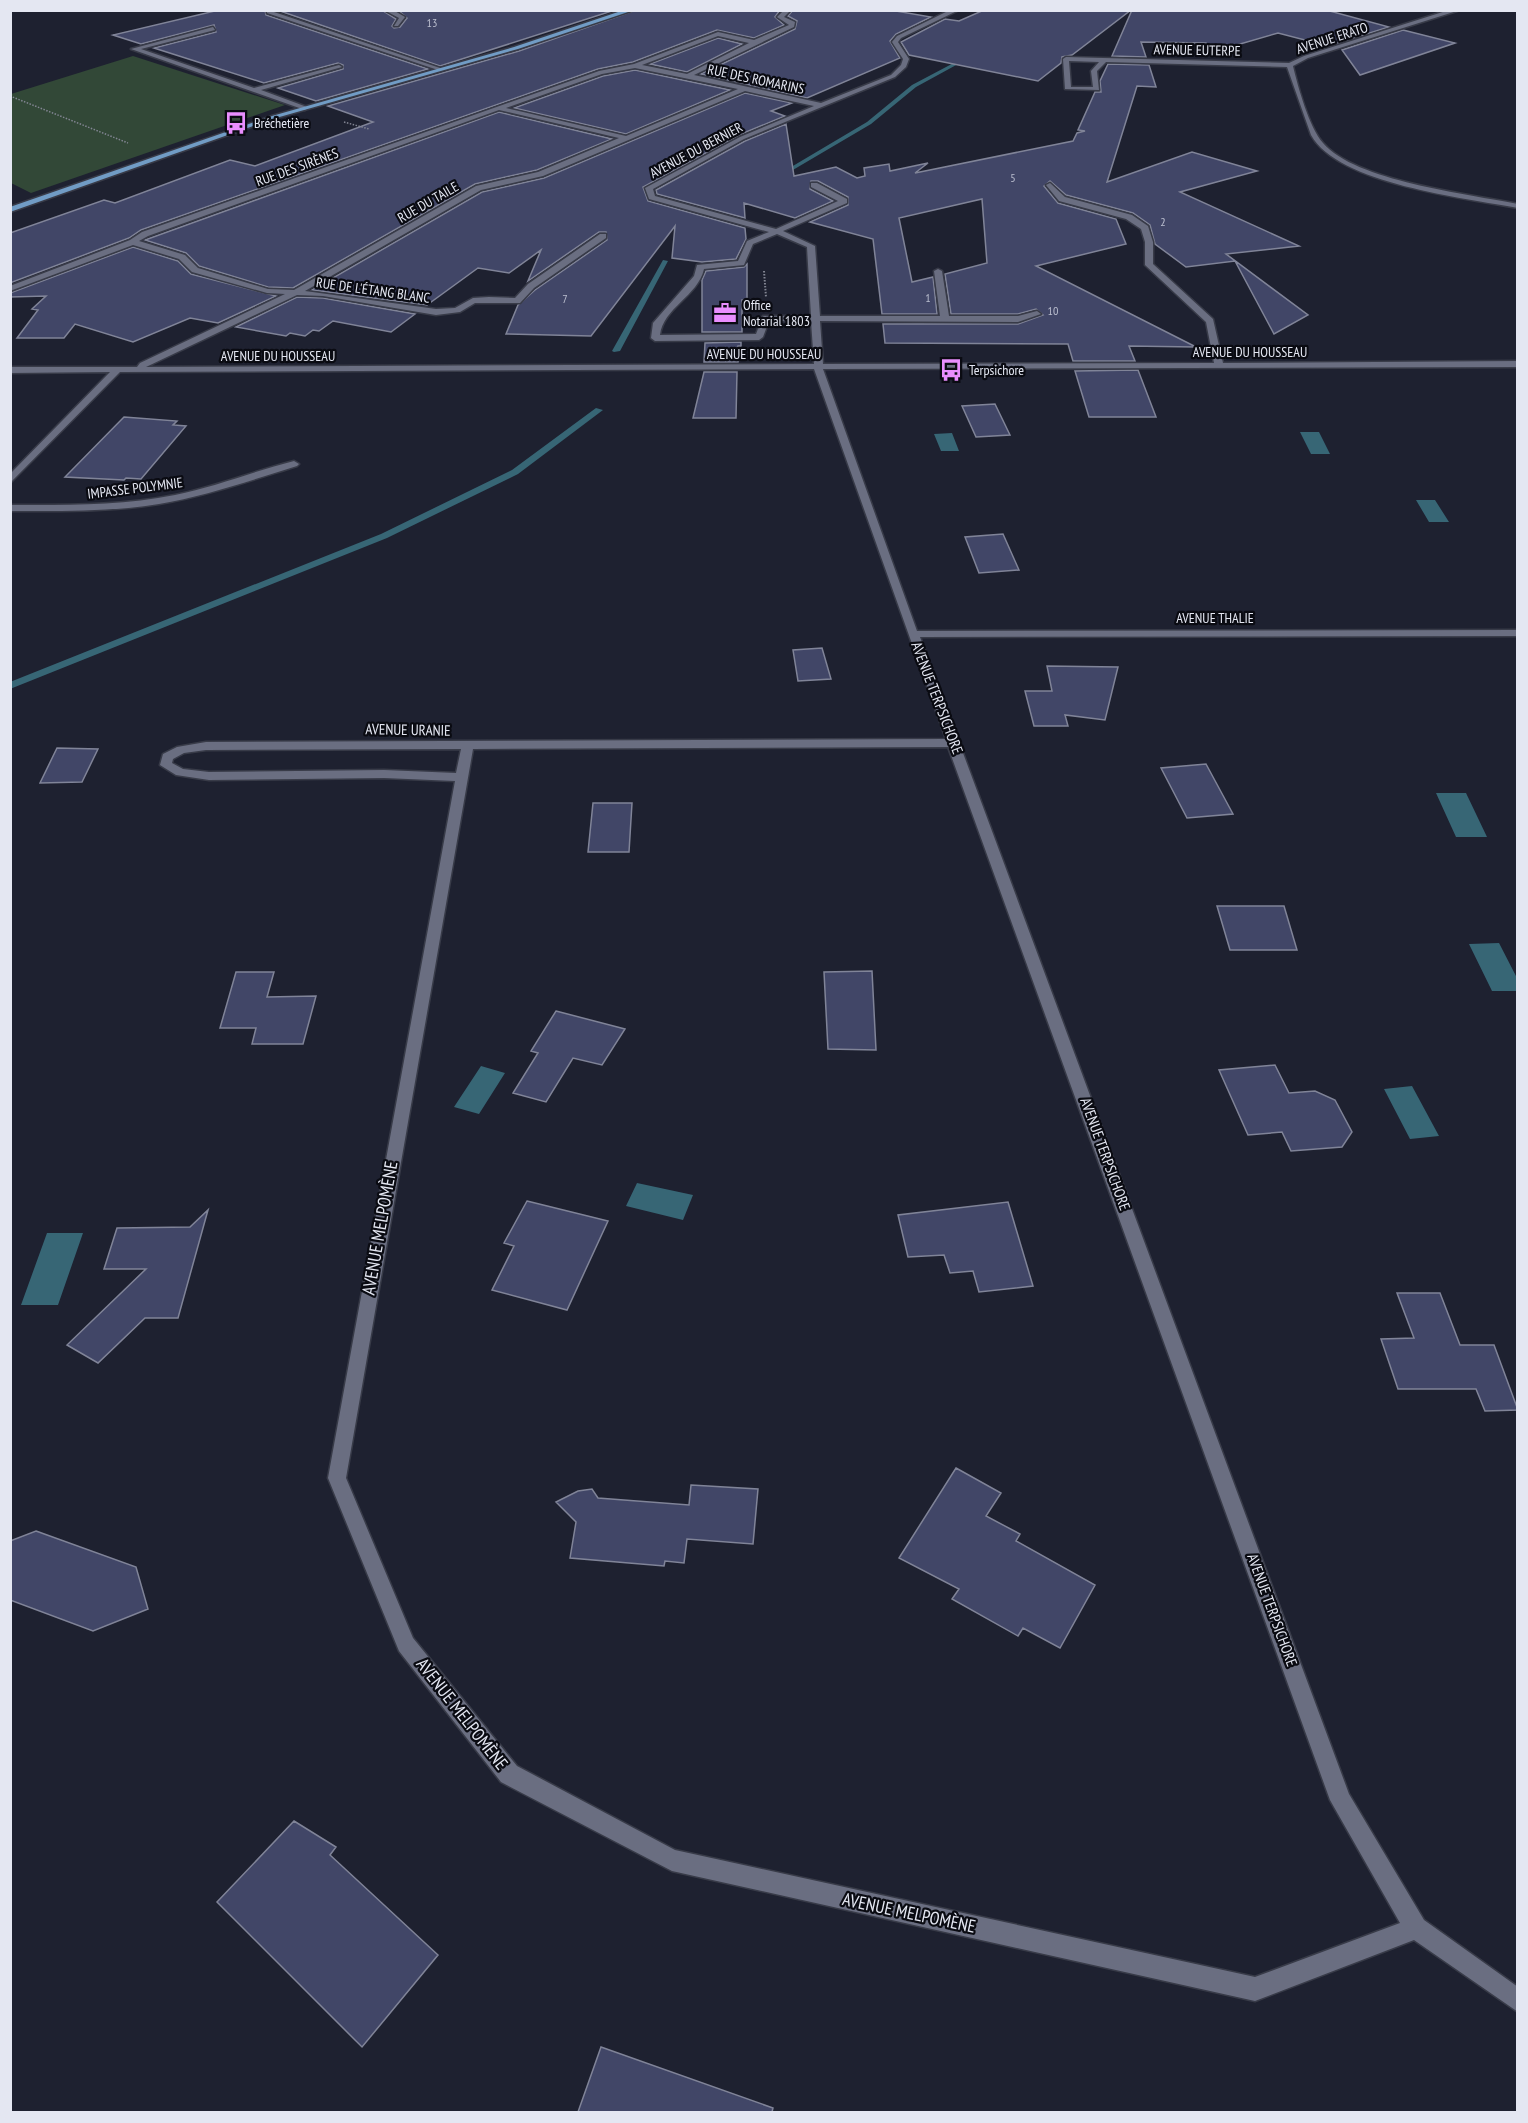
<svg xmlns="http://www.w3.org/2000/svg" width="1528" height="2123" font-family="'PT Sans Narrow',sans-serif">
<style>
.green{fill:#324837}
.water{fill:#376675}
.lines{fill:none;stroke-linecap:round;stroke-linejoin:round}
.stream{fill:#376675;fill-rule:evenodd}
.building{fill:#414667;stroke:#808498;stroke-width:1.5}
.minor-casing{stroke:#383b48;stroke-width:3}
.major-casing{stroke:#383b48;stroke-width:3}
.path-far1{stroke:#828592;stroke-width:1.5;stroke-dasharray:1.5 1.5;stroke-linecap:butt}
.path{stroke:#828592;stroke-width:2;stroke-dasharray:1.5 1.5;stroke-linecap:butt}
.minor{fill:#6a6e81;fill-rule:evenodd}
.major{fill:#719cc5;fill-rule:evenodd}
.labels{text-anchor:middle;stroke-width:4.5;stroke-linejoin:round;paint-order:stroke}
.number-label{font-size:12px;fill:#bbbfcf}
.far-street-label{font-size:14px;fill:#e4e7f2;stroke:#0a0b12}
.far-poi-label{font-size:14px;fill:#e4e7f2;stroke:#0a0b12;text-anchor:start}
.street-label{font-size:15px;fill:#e4e7f2;stroke:#0a0b12}
.near-street-label{font-size:18px;fill:#e4e7f2;stroke:#0a0b12}
</style>
<rect width="100%" height="100%" fill="#1e2130"/>
<!-- green -->
<path class="green" d="M133,56L285,105L31,193L11,183V94Z"/>
<!-- water -->
<path class="water" d="M1300,432H1319L1330,454H1311Z
M952,433L959,451H941L934,434Z
M1416,500H1435L1449,522H1429Z
M1436,793H1466L1487,837H1456Z
M1499,943L1517,978V991H1492L1469,944Z
M481,1066L505,1073L479,1114L454,1107Z
M1412,1086L1439,1136L1410,1139L1384,1089Z
M637,1183L693,1195L683,1220L626,1206Z
M47,1233H83L58,1305H21Z"/>
<g class="lines">
<!-- stream -->
<path class="stream" d="M965,57L969,58L916,87L871,124L781,177L776,176L867,122L912,85Z
M663,260L668,261L620,351L614,352L612,351Z
M596,408L603,410L518,474L387,538L10,689V682L381,534L512,470Z"/>
</g>
<!-- building -->
<path class="building" d="M219,10H265L266,15L428,69L316,101L278,88L343,69V65L338,63L264,83L154,48L216,32L214,25L141,44L113,35Z
M277,10H382L396,19L392,26L394,28L400,27L407,18L398,10H615L440,66Z
M636,10H780L775,17L784,25L754,38L717,30L633,62L598,69L141,230L129,238L10,283V233L104,200L115,203L230,160L255,166L373,122L328,106L519,51Z
M793,10H890L931,17L896,34L890,41L900,58L807,98L701,74L795,29L797,21L788,16Z
M984,10H1131L1072,55L1062,57L1061,63L1038,81L909,55L901,42L945,19L959,21Z
M1132,10H1326L1389,27L1328,46L1278,33L1209,53L1206,43L1141,42L1146,57L1112,56Z
M1403,30L1455,43L1360,75L1342,50Z
M718,38L742,44L687,72L650,64Z
M1108,64L1149,65L1156,87L1137,86L1107,182L1192,152L1257,171L1180,192L1299,246L1226,254L1308,315L1274,334L1235,261L1186,267L1155,244L1150,225L1133,213L1066,195L1050,181L1044,186L1058,203L1116,219L1126,244L1036,266L1196,347L1129,346L1135,361H1073L1068,344L885,343L883,324H1018L1043,315L1036,309L1018,314H951L945,274L987,263L982,199L899,218L912,282L933,277L937,314H882L873,239L810,222L848,205V197L818,181H811L810,189L833,201L795,218L744,203L745,218L657,194L656,190L745,141L786,124L794,176L836,167L857,178L865,176L864,168L889,164L890,171L928,163L915,173L1073,141L1077,133L1085,131L1078,130L1095,92H1101L1100,81Z
M635,70L730,90L626,134L514,108L603,76Z
M745,93L792,103L771,111L785,116L739,135L643,187L648,201L745,228L746,239L736,259L702,262L672,258L675,226L591,336L506,334L518,305L535,290L607,240L606,232H599L528,281L541,250L509,273L478,268L427,305L312,290L482,192L544,178Z
M499,112L612,139L537,170L475,184L293,288L268,287L199,266L186,253L145,240Z
M133,247L178,261L191,274L276,296L218,323L190,318L133,342L75,324L64,338H17L38,310L32,309L46,296L10,297V293Z
M747,264V300H742V332H702V280L706,271L744,267Z
M297,297L323,298L415,314L391,332L333,321L319,331L313,330L305,336L290,333L286,336L236,327Z
M741,342V346H738V362H704L705,343Z
M1138,370L1156,417H1089L1075,371Z
M704,372H737L736,418H693Z
M995,404L1010,435L976,437L962,406Z
M124,417L177,421L173,425L186,426L141,479L126,478L124,480L65,477Z
M1003,534L1019,570L979,573L965,537Z
M822,648L831,679L798,681L793,650Z
M1047,666L1118,667L1105,720L1065,715L1068,726H1034L1025,691H1052Z
M57,748L98,749L82,782L40,783Z
M1206,764L1233,814L1187,818L1161,768Z
M593,803H632L629,852H588Z
M1217,906H1284L1297,950H1230Z
M872,971L876,1050L828,1049L824,972Z
M236,972H274L267,997L316,996L303,1044H252L256,1028H220Z
M556,1011L625,1029L602,1065L573,1058L546,1102L513,1093L538,1053L531,1051Z
M1275,1065L1289,1093L1315,1091L1335,1100L1352,1132L1342,1147L1291,1151L1282,1132L1248,1135L1219,1070Z
M527,1201L608,1221L567,1310L492,1290L514,1246L504,1243Z
M1008,1202L1033,1286L979,1292L973,1271L950,1273L944,1255L908,1257L898,1215Z
M208,1210L178,1318H145L98,1363L67,1345L146,1269H104L117,1228L190,1227Z
M1397,1293H1440L1460,1345H1494L1518,1410L1485,1411L1476,1389H1398L1381,1339L1414,1338Z
M956,1468L1001,1493L986,1516L1020,1534L1016,1541L1095,1585L1060,1648L1023,1628L1018,1636L952,1599L959,1589L899,1558Z
M691,1485L758,1489L753,1544L687,1539L684,1563L665,1561L664,1566L570,1558L576,1522L556,1502L578,1491L592,1489L598,1498L689,1505Z
M36,1531L136,1567L148,1609L93,1631L10,1600V1541Z
M294,1821L336,1847L330,1855L438,1955L362,2047L217,1902Z
M601,2047L773,2108L772,2112H578Z"/>
<g class="lines">
<!-- minor casing -->
<g class="minor-casing">
<path id="minor" d="M384,10H393L405,17L398,26H394L399,18Z
M784,10H791L784,17L795,22L794,27L694,75L821,103L891,75L901,65L903,59L892,42L897,36L950,10H959L901,38L898,42L909,59L906,67L895,77L744,139L653,189L655,196L776,229L838,201L811,187V183H817L847,199V203L783,231L815,246L820,316H940L934,271L938,269L942,271L949,316H1018L1037,311L1041,314L1018,322L820,321L823,364L1214,363L1206,322L1145,265V242L1141,229L1126,219L1059,201L1046,185L1050,183L1065,197L1132,215L1148,226L1153,242V264L1213,319L1223,363L1518,361V367L823,369L917,631L1518,630V636L920,637L1349,1794L1424,1920L1518,1987V2012L1414,1940L1255,2001L672,1871L501,1782L399,1651L328,1478L455,781L384,778L209,780L176,775L160,765L163,754L177,747L206,742L946,739L814,369L120,372L10,483V474L110,372L10,373V367H137L140,363L285,294L267,293L192,272L179,259L133,245L10,291V286L130,240L142,232L599,71L634,64L718,32L754,40L789,25L777,17ZM718,36L749,43L687,74L642,65ZM635,68L738,89L626,136L506,108L602,74ZM745,91L814,106L740,137L645,188L649,199L769,232L747,241L738,261L697,265L694,276L653,323L651,338L655,341L759,340L763,337L769,321H811L814,364L146,367L297,295L323,296L436,315L460,312L475,303H520L534,288L606,238V234H600L528,284L515,298L489,297L473,298L455,308L436,309L305,291L481,190L543,176ZM499,110L619,138L538,172L476,186L294,290L268,289L198,268L185,255L139,241L148,236ZM777,234L807,247L811,316H763L756,334L660,335C663,308 698,296 704,269L744,265L753,244ZM948,747L1330,1800L1400,1923L1255,1977L675,1850L517,1766L413,1638L346,1478L473,749ZM461,749L456,773L384,770L209,772L183,769L172,763L173,759L184,753L206,750Z
M1449,10H1460L1308,58L1293,66C1298,87 1309,127 1323,143C1355,181 1468,194 1518,204V208C1465,198 1338,184 1311,135L1287,67L1106,62L1097,71L1099,90L1065,89L1063,59L1066,57L1289,63L1304,56ZM1069,61L1099,62L1091,71L1093,87H1071Z
M267,11H271L443,69L438,70L267,13Z
M213,27L215,30L141,49L254,88L339,65L342,67L261,90L307,107L305,110L131,49Z
M294,461L299,464L297,466C252,480 206,496 159,504C110,512 60,511 10,511V505C65,505 121,506 175,495C215,487 254,471 294,461Z"/>
</g>
<!-- major casing -->
<g class="major-casing">
<path id="major" d="M624,10H634L518,49L276,118L10,212V207L272,116L514,47Z"/>
</g>
<!-- path-far1 -->
<path class="path-far1" d="M10,96L128,143
M344,122L369,129"/>
<!-- path -->
<path class="path" d="M764,271L766,297"/>
<!-- minor -->
<use href="#minor" class="minor"/>
<!-- major -->
<use href="#major" class="major"/>
</g>
<!-- icons -->
<defs>
<g id="bus-bare" transform="scale(1.8)"><path d="M-5-6H5V4H4V6H2V4H-2V6H-4V4H-5ZM-3.5-4V0h7V-4ZM-3.5 1.2v1.5H-2V1.2ZM2 1.2v1.5H3.5V1.2Z" fill="#e98efe" stroke="#0a0b12" stroke-width="2.5" paint-order="stroke"/></g>
<g id="office-bare" transform="scale(1.8)"><path d="M-6-3h4V-5.5h4V-3h4V5H-6ZM-1-4.5V-3h2v-1.5ZM-6 0V1H6V0Z" fill="#e98efe" stroke="#0a0b12" stroke-width="2.5" paint-order="stroke"/></g>
</defs>
<g fill-rule="evenodd">
<use href="#bus-bare" x="236" y="123"/>
<use href="#office-bare" x="725" y="313"/>
<use href="#bus-bare" x="951" y="370"/>
</g>
<g class="labels">
<!-- number labels -->
<g class="number-label">
<text x="432" y="27">13</text>
<text x="1013" y="182">5</text>
<text x="1163" y="226">2</text>
<text x="928" y="302">1</text>
<text x="565" y="303">7</text>
<text x="1053" y="315">10</text>
</g>
<!-- far-street labels -->
<g class="far-street-label">
<text transform="translate(1332 38) rotate(-18)" y="5">AVENUE ERATO</text>
<text transform="translate(1197 50) rotate(1)" y="5">AVENUE EUTERPE</text>
<text transform="translate(756 79) rotate(12)" y="5">RUE DES ROMARINS</text>
<text transform="translate(696 150) rotate(-28)" y="5">AVENUE DU BERNIER</text>
<text transform="translate(297 167) rotate(-20)" y="5">RUE DES SIRÈNES</text>
<text transform="translate(428 202) rotate(-30)" y="5">RUE DU TAILE</text>
<text transform="translate(373 290) rotate(8)" y="5">RUE DE L'ÉTANG BLANC</text>
<text x="1250" y="357">AVENUE DU HOUSSEAU</text>
<text x="764" y="359">AVENUE DU HOUSSEAU</text>
<text x="278" y="361">AVENUE DU HOUSSEAU</text>
<text transform="translate(135 488) rotate(-7)" y="5">IMPASSE POLYMNIE</text>
<text x="1215" y="623">AVENUE THALIE</text>
</g>
<!-- far-poi labels -->
<g class="far-poi-label">
<text x="254" y="128">Bréchetière</text>
<text x="743" y="310">Office<tspan x="743" dy="16">Notarial 1803</tspan></text>
<text x="969" y="375">Terpsichore</text>
</g>
<!-- street labels -->
<g class="street-label">
<text transform="translate(937 698) rotate(69)" y="5">AVENUE TERPSICHORE</text>
<text transform="translate(408 730) rotate(1)" y="5">AVENUE URANIE</text>
<text transform="translate(1105 1154) rotate(70)" y="5">AVENUE TERPSICHORE</text>
<text transform="translate(1272 1610) rotate(70)" y="5">AVENUE TERPSICHORE</text>
</g>
<!-- near-street labels -->
<g class="near-street-label">
<text transform="translate(380 1228) rotate(-80)" y="6">AVENUE MELPOMÈNE</text>
<text transform="translate(462 1714) rotate(52)" y="6">AVENUE MELPOMÈNE</text>
<text transform="translate(909 1913) rotate(12)" y="6">AVENUE MELPOMÈNE</text>
</g>
</g>
<!-- border -->
<rect width="1528" height="2123" fill="none" stroke="#e4e7f2" stroke-width="24"/>
</svg>
